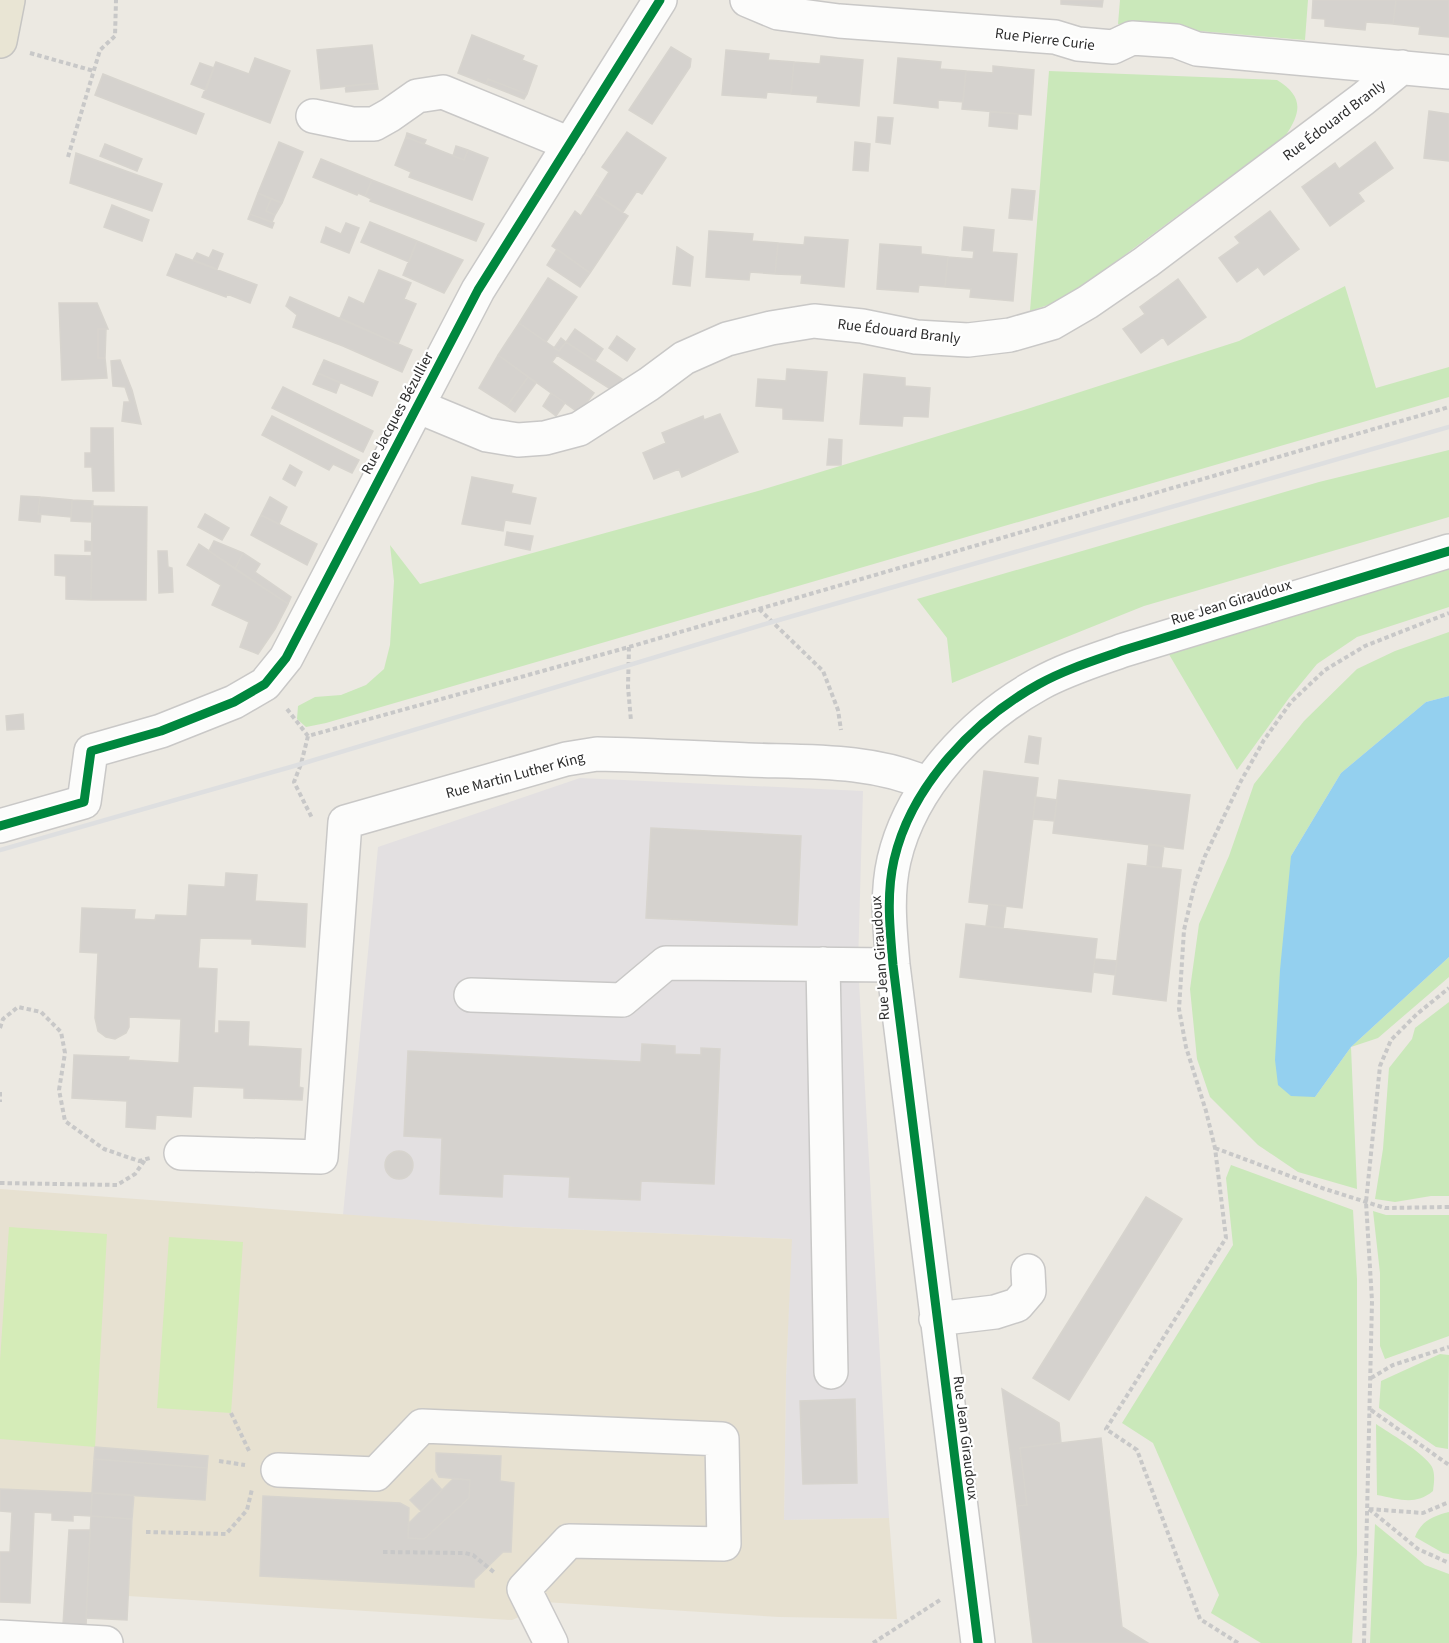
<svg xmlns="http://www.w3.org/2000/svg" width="1449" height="1643" font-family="'Source Sans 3',sans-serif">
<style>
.industrial{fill:#e3e0e1}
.education{fill:#e7e1d1}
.green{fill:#cae8ba}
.pitch{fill:#d5ecb8}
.water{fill:#94d0ef}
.building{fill:#d5d2ce;stroke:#d7d4ce;stroke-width:1.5}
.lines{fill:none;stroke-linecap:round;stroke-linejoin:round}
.minor-casing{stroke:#c9c8c7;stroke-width:36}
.major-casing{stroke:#c6c5c3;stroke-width:36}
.path{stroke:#c8c8c8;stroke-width:4;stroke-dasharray:4.5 3;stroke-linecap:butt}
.minor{stroke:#fcfcfb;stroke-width:33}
.major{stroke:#e9e5d4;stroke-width:33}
.rail{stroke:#dedfe0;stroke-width:4.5}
.cycleway-casing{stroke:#fff;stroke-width:13}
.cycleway{stroke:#00873e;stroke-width:9}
.labels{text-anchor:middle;stroke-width:4.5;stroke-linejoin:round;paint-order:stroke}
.street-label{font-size:15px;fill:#2d2d2d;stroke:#fff}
</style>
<rect width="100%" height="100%" fill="#ece9e2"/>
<!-- industrial -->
<path class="industrial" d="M580,778L863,791L858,964L889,1518L784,1520L786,1377L791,1239L516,1227L343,1215L378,847Z"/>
<!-- education -->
<path class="education" d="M0,1189L516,1227L792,1239L786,1377L784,1520L889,1518L897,1619L779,1617L544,1602L535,1610L512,1620L128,1596L134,1495L0,1489Z"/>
<!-- green -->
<path class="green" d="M1120,0H1308L1305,40L1118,24Z
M1049,71L1277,80C1303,96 1302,111 1286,135L1079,289L1051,304L1030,311Z
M1345,286L1376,388L1449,367V397L326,723L306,727L297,719L298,706L315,697L341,695L366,685L384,669L390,645L394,581L390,545L420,584L758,491L1024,410L1239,341Z
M1449,450V517L1144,606L952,683L947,638L917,599L1319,482Z
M1449,566V607L1357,637L1317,664L1289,698L1237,770L1167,651Z
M1449,632V696L1426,702L1341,773L1291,856L1315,1097L1351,1047L1449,957V977L1378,1038L1351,1047L1357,1189L1298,1172L1258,1145L1210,1097L1197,1059L1190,989L1199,924L1229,856L1254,784L1304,721L1357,669L1395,651Z
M1449,1002V1196H1431L1395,1202L1375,1199L1383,1149L1389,1068L1412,1039L1415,1028Z
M1231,1165L1353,1210L1357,1279V1554L1352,1643H1261L1211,1613L1219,1595L1153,1443L1122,1423L1233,1245L1226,1178Z
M1373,1211L1386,1215H1449V1336L1385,1359L1380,1346V1273Z
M1440,1354L1449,1355L1448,1449L1436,1447L1379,1408L1381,1381Z
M1376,1424C1391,1434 1419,1450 1430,1464C1436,1471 1434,1483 1433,1491C1415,1506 1399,1499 1377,1495Z
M1449,1512V1554L1443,1553L1415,1537C1421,1521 1433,1516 1449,1512Z
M1375,1524L1425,1565L1449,1574V1643H1370Z"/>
<!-- pitch -->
<path class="pitch" d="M9,1227L107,1234L95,1447L0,1439V1361Z
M169,1237L243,1242L231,1413L157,1408Z"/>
<!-- water -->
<path class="water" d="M1449,696V957L1351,1047L1315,1097L1291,1096L1278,1085L1275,1060L1280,970L1291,856L1341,773L1426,702Z"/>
<!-- building -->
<path class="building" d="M1061,0H1103L1102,7L1061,4Z
M1313,0H1396L1393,24L1366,22L1365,30L1325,26V19L1312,18Z
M1396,0H1449V37L1419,34L1420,27L1393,24Z
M472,35L524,56L522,60L537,66L527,94L488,79L486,84L458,73Z
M372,45L377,83L321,89L317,50Z
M671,47L691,59L690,67L652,124L629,110Z
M726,50L769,54L768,60L794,62L791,94L767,92L766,98L722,95Z
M821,56L863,60L859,106L817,102L818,96L791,94L794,62L820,64Z
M255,58L290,71L270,123L202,97L216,62L249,74Z
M898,58L941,62L940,69L966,71L963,102L938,100V108L894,103Z
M200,63L214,68L206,90L191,84Z
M993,66L1034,70L1031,115L962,109L966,71L993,73Z
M103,74L204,114L196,134L95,95Z
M488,79L527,94L524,99L486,84Z
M377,83L378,89L346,92L345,86Z
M1429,111L1449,114V161L1424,158Z
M990,112L1018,114L1017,129L989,126Z
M878,117L893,118L890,144L876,142Z
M627,132L666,158L642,194L637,191L623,212L595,194L609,172L602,167Z
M407,133L426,140L424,144L406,137Z
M406,137L464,160L468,150L488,158L472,200L409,177L411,172L395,165Z
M279,142L303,152L282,203L258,193Z
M855,142L870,144L868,171L853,170Z
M1375,142L1393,168L1358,193L1364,201L1330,226L1302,187L1335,163L1339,169Z
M105,144L142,159L137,171L100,156Z
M456,146L468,150L464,160L453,156Z
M76,153L162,184L152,211L70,183Z
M321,159L372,180L365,196L358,193L357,195L313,177Z
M372,180L484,224L476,241L370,201L371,199L365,196Z
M1012,189L1035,191L1032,220L1009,218Z
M258,193L271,199L266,211L275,215L272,222L250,214Z
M595,194L628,216L590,273L552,246L575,211L581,216Z
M271,199L282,203L275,215L266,211Z
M112,205L149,220L142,241L104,227Z
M1270,211L1299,249L1264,275L1258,267L1237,282L1219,258L1240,243L1235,237Z
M250,214L274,223L272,228L248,219Z
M370,222L417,241L409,262L361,242Z
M346,223L359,228L349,253L321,242L326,227L341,234Z
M964,227L994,230L992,252L1017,254L1013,301L970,297L971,289L945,287L948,257L973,259L974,251L962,250Z
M709,231L753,234L752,241L778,243L775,274L750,272L749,280L706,277Z
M805,237L848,240L844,287L801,283L802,275L775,274L778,243L804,245Z
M417,241L463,260L444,293L403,275Z
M880,244L921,247V254L948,257L945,287L919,285L918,292L877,289Z
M677,247L693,257L690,286L673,284Z
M557,249L590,273L580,287L547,265Z
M213,250L223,254L217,269L193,260L197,253L209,258Z
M176,254L257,285L250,303L227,294L226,297L167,275Z
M379,270L411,283L404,299L416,304L398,344L340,318L349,297L364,304Z
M548,278L577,297L546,342L519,323Z
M1178,279L1206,317L1168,345L1163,337L1141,353L1123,329L1145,314L1140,307Z
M290,297L412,350L402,372L343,346L293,327L297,315L286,306Z
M59,303H97L108,329H98V358H105L107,378L62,380Z
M519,323L559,351L566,342L622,379L615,392L557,355L552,362L594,393L579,413L498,355Z
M98,329H106L105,358H98Z
M575,329L603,349L595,361L566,342Z
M617,336L635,349L627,361L609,348Z
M561,338L566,342L559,351L554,348Z
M498,355L528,377L507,406L479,388Z
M120,360L132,390L141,424L122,421L124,402H130L125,387L113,386L111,361Z
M324,360L378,382L372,396L318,373Z
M787,369L827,372L823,421L783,419V408L756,406L758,379L786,381Z
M318,373L340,383L336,393L313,384Z
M864,374L905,378V386L930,388L928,417L903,416L902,426L860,424Z
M528,377L536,383L515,412L507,406Z
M283,387L373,431L363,452L272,408Z
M551,393L565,403L556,416L543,406Z
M720,414L738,452L682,477L679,469L654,479L643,453L666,443L662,433L703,416L704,420Z
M272,416L359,460L352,473L333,464L329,470L262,435Z
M91,428H113L114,491H93L92,467H85V453H91Z
M829,439L842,440L841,465H827Z
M290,465L302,472L295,486L283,479Z
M472,477L513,485L511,493L536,498L530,524L505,520L503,531L462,524Z
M21,496L40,497L38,514H41L40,522L19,520Z
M40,497L72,500L71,517L38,514Z
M270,497L287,507L279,524L261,515Z
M72,500L93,501L92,522L71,521Z
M92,506L147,507L146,600H91Z
M205,514L229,528L222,540L198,527Z
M261,515L317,544L307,565L251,535Z
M507,532L533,536L530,550L505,545Z
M85,541L92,542V551H85Z
M214,541L243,553L235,569L209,551Z
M199,544L288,604L275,629L258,654L240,647L249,622L212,605L221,585L187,565Z
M158,551H167L168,567L172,568L173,592L159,593Z
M243,553L260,564L255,572L291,597L288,604L235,569Z
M55,555L92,556L91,600L66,599V576L55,575Z
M23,714L24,729L7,730L6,716Z
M1029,736L1041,738L1038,764L1025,762Z
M984,771L1038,778L1022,908L969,902Z
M1059,780L1190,795L1183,849L1053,833Z
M1035,797L1057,800L1054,821L1033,819Z
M651,828L801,836L797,925L646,918Z
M1149,844L1164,846L1161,868L1147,866Z
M1128,864L1181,870L1166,1001L1113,994Z
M226,873L257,875L255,901L307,904L305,947L252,944V939L200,938L198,968L217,969L214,1033H219V1021L249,1022L248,1046L301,1049L299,1087L303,1088L302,1100L244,1098V1088L193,1086L191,1117L156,1115L155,1129L126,1127L127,1101L72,1098L74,1055L129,1057L128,1060L179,1063L181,1019L129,1017V1027L126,1033L115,1039L106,1037L98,1031L95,1018L98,953L80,952L82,908L135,910L134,919L155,920L156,915L187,916L189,885L225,887Z
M989,904L1006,906L1003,928L986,926Z
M966,924L1097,939L1091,992L960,977Z
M1095,959L1117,961L1115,975L1093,972Z
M642,1044L675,1046V1054L701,1055V1048L720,1049L714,1184L641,1181L640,1200L569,1197L570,1177L503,1174L502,1197L440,1194L442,1138L404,1136L408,1051L641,1062Z
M385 1165a14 14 0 1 1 28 0a14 14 0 1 1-28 0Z
M1146,1197L1182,1219L1069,1400L1033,1378Z
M1002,1389L1059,1423L1061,1443L1020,1448L1027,1505L1017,1506Z
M855,1399L857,1483L803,1484L800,1401Z
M1101,1438L1122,1627L1148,1643H1033L1017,1506L1027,1505L1020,1448Z
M95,1447L208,1456L207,1468L94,1459Z
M436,1453L501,1456L500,1481L514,1483L511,1552H503L474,1580V1587L260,1576L263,1496L400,1503L409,1508L408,1538L424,1539L469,1498L470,1480L439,1477L436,1471Z
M94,1459L207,1468L205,1500L92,1493Z
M432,1479L442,1490L421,1511L410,1500Z
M453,1479L470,1480L469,1498L424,1539L408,1538L409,1523Z
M0,1489L92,1493L91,1516L73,1515V1521L52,1520V1513L34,1512L30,1603L0,1602V1552H10L12,1512L0,1511Z
M92,1493L134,1495L132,1519L91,1516Z
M91,1516L132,1519L127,1620L86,1618Z
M69,1530H90L86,1626L63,1625Z"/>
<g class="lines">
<!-- minor casing -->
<g class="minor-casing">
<path id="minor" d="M747,0L778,13L839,21L1055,37L1078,44L1113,47L1132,38L1176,41L1197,49L1449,72
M313,116L352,124H374L390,115L417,96L443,92L570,144
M417,406L487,435L518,440L545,438L579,429L649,384L684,358L727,339L771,328L814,321L862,326L916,337L968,340L1010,335L1052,323L1088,302L1146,262L1363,99L1402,67
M0,826L84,802L91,751L161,731L234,702L265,684L286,658L478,290L660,0
M823,964L831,1372
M471,995L622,1000L666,963L893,965
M181,1153L321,1157L345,822L566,759L597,754C647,755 698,758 748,760C809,762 872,759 928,784
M936,1319L995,1312L1017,1305L1029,1291L1028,1271
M278,1470L376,1474L422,1426L722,1439L724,1544L569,1541L524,1589L551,1643
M0,1637L106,1643
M978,1643L893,965C890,930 886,895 894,860C911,786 974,720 1039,684C1066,669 1096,660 1124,650L1449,551"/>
</g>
<!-- major casing -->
<g class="major-casing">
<path id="major" d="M0,41L8,0"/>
</g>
<!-- path -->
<path class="path" d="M30,53L94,71
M68,157L100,50L115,36L116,0
M759,609L823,671L838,710L841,730
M629,647L628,687L631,721
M287,709L308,736L629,647L1449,407
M308,736L301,764L294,782L312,818
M0,1028L3,1019L18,1007L41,1012L61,1032L65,1053L59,1090L65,1121L104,1149L139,1161L150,1158
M0,1092V1102
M1215,1148L1322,1188L1385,1208L1449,1207
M0,1183L117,1185L135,1174L145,1160
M1371,1378L1393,1365L1449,1347
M1371,1410L1449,1465
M231,1413L250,1453
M219,1461L245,1465
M1369,1509L1418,1549L1449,1563
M1369,1509L1423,1513L1449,1502
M146,1532L226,1534L247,1510L252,1489
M383,1552L465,1553L473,1555L495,1573
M873,1643L940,1600
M1238,1643L1200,1619L1137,1450L1106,1429L1226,1238L1215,1148L1206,1111L1186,1047L1179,1009L1184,930L1194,887L1205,856L1241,781L1264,740L1291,702L1325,670L1365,646L1449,613
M1364,1643L1372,1301L1366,1202L1380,1066L1391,1040L1417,1014L1449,988"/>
<!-- minor -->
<use href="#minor" class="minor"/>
<!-- major -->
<use href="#major" class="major"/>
<!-- rail -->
<path class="rail" d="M0,850L301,764L772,622L1449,427"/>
<!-- cycleway casing -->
<g class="cycleway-casing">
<path id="cycleway" d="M0,826L84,802L91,751L161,731L234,702L265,684L286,658L478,290L660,0
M978,1643L893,965C890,930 886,895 894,860C911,786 974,720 1039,684C1066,669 1096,660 1124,650L1449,551"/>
</g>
<!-- cycleway -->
<use href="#cycleway" class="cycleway"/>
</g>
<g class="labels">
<!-- street labels -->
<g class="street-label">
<text transform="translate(1045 39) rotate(7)" y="5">Rue Pierre Curie</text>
<text transform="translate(1334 120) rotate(-37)" y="5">Rue Édouard Branly</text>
<text transform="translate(899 331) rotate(7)" y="5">Rue Édouard Branly</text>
<text transform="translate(397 413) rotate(-62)" y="5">Rue Jacques Bézullier</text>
<text transform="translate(1231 602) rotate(-17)" y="5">Rue Jean Giraudoux</text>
<text transform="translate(515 775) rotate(-15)" y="5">Rue Martin Luther King</text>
<text transform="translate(880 958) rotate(-94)" y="5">Rue Jean Giraudoux</text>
<text transform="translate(966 1438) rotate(83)" y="5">Rue Jean Giraudoux</text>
</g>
</g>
</svg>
